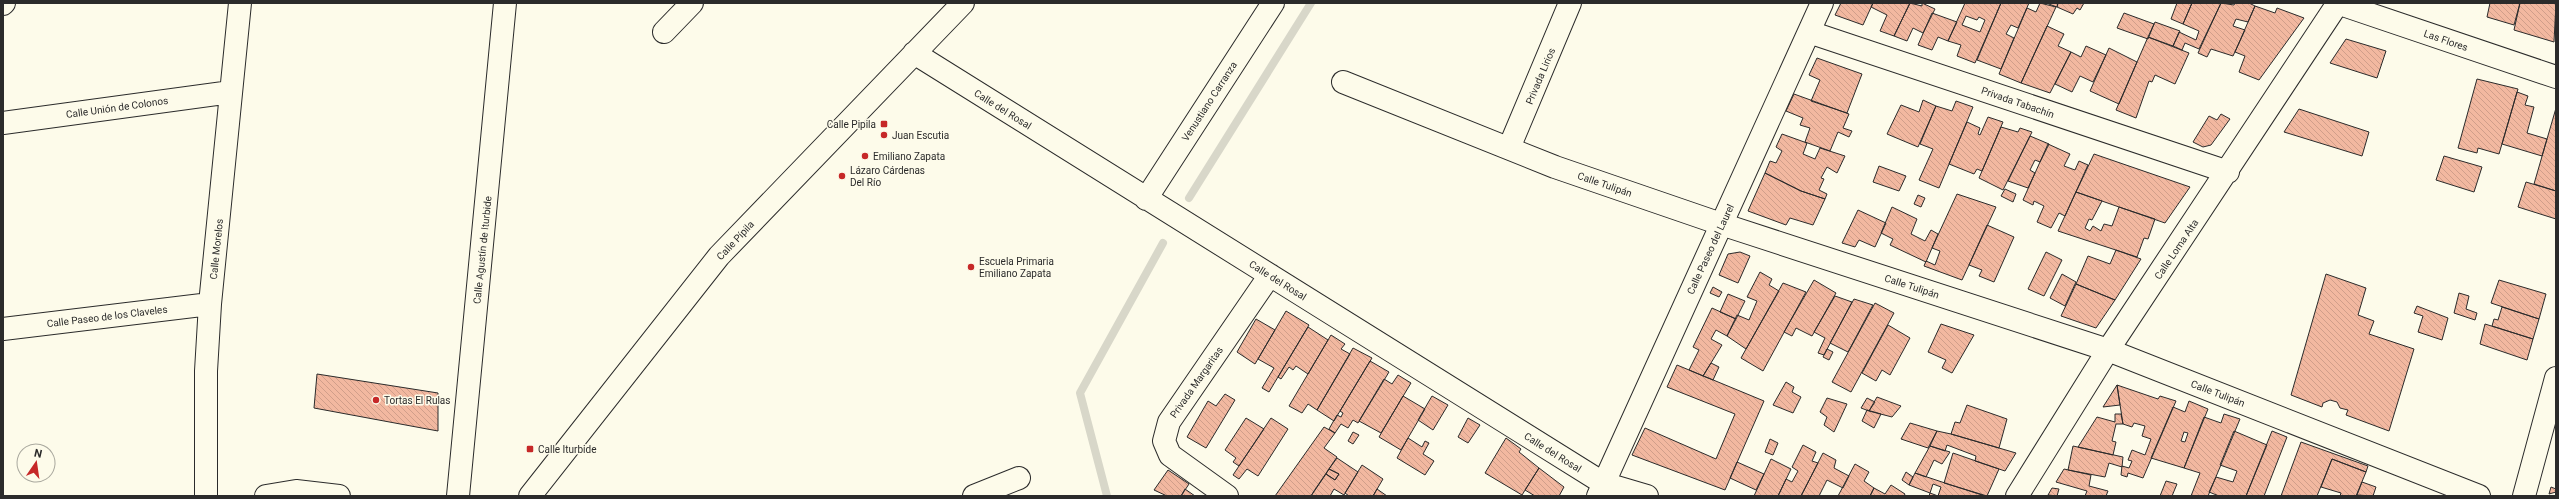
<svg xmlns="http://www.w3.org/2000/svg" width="2559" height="499" font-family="Roboto,sans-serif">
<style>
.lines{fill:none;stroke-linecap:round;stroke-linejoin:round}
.stream{stroke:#d8d7c9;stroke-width:8}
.building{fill:url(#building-back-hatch);stroke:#2b2b2b;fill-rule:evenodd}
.minor-casing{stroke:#2b2b2b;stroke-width:24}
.minor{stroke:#fdfbea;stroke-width:22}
.poi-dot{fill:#c62828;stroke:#fdfbea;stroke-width:1.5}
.labels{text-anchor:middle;stroke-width:3;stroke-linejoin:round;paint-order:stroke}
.street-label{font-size:10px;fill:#2b2b2b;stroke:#fdfbea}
.poi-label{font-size:10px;fill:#2b2b2b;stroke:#fdfbea;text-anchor:start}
</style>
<defs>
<pattern id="building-back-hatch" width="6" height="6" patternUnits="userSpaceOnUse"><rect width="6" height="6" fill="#f2b8a0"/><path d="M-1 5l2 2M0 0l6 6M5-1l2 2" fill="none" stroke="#d09e8a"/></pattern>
</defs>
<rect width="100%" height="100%" fill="#fdfbea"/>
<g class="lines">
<!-- stream -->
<path class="stream" d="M1189,198L1311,3
M1107,496L1080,393L1163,243"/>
</g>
<!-- building -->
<path class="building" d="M1841,3H1873L1863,25L1835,15Z
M1873,3H1910L1894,36L1880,31L1887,15L1871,7Z
M1910,3L1922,6V3L1935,9L1923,33L1913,28L1907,41L1894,36Z
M1965,3H2001L1975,63L1957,56L1961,45L1948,41ZM1966,16L1977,20L1979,17L1985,20L1980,32L1962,25Z
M2001,3H2029L2018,28L2011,25L2006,34L2014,38L2001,69L1977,60Z
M2040,3L2056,7L2021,83L1999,74L2027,8L2036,12Z
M2046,3H2058L2057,7Z
M2058,3H2084L2080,10L2077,8L2073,14L2057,7Z
M2177,3H2192L2183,24L2171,19Z
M2192,3H2221L2199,49L2185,43L2182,50L2173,46L2179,32L2196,40L2199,31L2183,24Z
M2221,3L2234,5L2235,3H2249L2255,6L2248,22L2236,19L2233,26L2245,30L2233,56L2211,49L2207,57L2198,53Z
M2490,3H2520L2514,25L2487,17Z
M2520,3H2556L2554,42L2514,30Z
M2255,6L2275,13L2277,8L2304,18L2259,80L2239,72L2245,56L2235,52Z
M1932,13L1957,22L1948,41L1938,37L1932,50L1918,45Z
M2124,13L2154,24L2148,39L2117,28Z
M2155,22L2180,31L2173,46L2148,37Z
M2047,26L2064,34L2058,46L2071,52L2050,93L2021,83Z
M2148,37L2189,53L2175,84L2155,75L2152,82L2149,81L2136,118L2116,110Z
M2346,39L2386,51L2377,78L2330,63Z
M2086,46L2106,55L2093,82L2080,76L2072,92L2055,84L2071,52L2081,57Z
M2109,48L2137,62L2119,104L2090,91Z
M1817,58L1862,74L1847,113L1811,101L1820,80L1809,75Z
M2477,79L2518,89L2499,154L2478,148L2477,153L2458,148Z
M2517,92L2528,96L2525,105L2534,107L2527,133L2547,139L2542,156L2502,144Z
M1794,94L1849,114L1843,128L1852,131L1849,137L1838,132L1830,151L1805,142L1810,128L1800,125L1803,118L1786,111Z
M1923,100L1936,106L1918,147L1887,134L1901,105L1919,112Z
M1956,101L1973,107L1939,188L1919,180L1933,149L1920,144L1936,106L1952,111Z
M2556,108V191L2534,184Z
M2299,109L2369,132L2362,156L2284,132Z
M2221,114L2230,119L2211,145L2203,147L2193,142L2209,116L2217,120Z
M1988,117L2003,122L1982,171L1977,169L1974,174L1949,164L1967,122L1980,128L1978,134L1980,135Z
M2001,127L2018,132L2020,128L2032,132L2003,190L1979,178Z
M1782,134L1807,143L1803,154L1815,159L1820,148L1845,156L1837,173L1827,167L1821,178L1824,179L1819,190L1827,194L1825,199L1801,191L1765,173L1770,161L1776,163L1782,151L1776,147Z
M2030,136L2049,144L2040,162L2035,160L2030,170L2035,173L2028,188L2008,181Z
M2048,144L2070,154L2064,166L2075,170L2079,161L2088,165L2065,216L2059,213L2051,228L2037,222L2044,206L2034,201L2033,205L2023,200Z
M2094,154L2190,187L2165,223L2076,192Z
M2444,156L2482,167L2474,192L2436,180Z
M1879,166L1906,176L1899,191L1873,182Z
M1765,173L1801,191L1825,199L1813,225L1790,218L1786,225L1748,211Z
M2526,182L2556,191V219L2518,207Z
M2005,189L2016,194L2013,202L2001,196Z
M2076,192L2102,201L2092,220L2089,219L2085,228L2090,231L2093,226L2101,231L2104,224L2112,226L2119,207L2155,219L2148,239L2144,238L2137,257L2058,231Z
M1957,194L1996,207L1962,280L1924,266L1926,261L1935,265L1940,251L1932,248Z
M1918,195L1925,198L1921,207L1914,204Z
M1892,207L1917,219L1911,234L1925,241L1931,230L1938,234L1926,262L1890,245L1893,239L1881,233Z
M1858,210L1886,223L1875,247L1859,240L1855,247L1842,243Z
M1987,225L2014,237L1994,282L1979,276L1982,270L1969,265Z
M2116,250L2141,259L2115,300L2076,284L2088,256L2110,264Z
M1740,252L1750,256L1738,283L1719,275L1728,254Z
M2046,252L2062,260L2044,296L2028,289Z
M1760,272L1772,279L1769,285L1779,291L1746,349L1727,336L1737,315L1749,320L1757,301L1747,297Z
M2062,274L2076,282L2065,306L2050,298Z
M2326,274L2366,288L2358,315L2374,321L2369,334L2414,349L2389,431L2346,415L2348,410L2340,408L2337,402L2330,400L2323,403L2322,407L2291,395Z
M1814,280L1836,293L1812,336L1796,328L1792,336L1784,332Z
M2499,280L2546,294L2539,319L2491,303Z
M1783,283L1806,292L1763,371L1741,358Z
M2076,284L2115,300L2096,328L2061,316Z
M1713,287L1722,292L1719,297L1710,293Z
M2459,293L2469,296L2466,309L2477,313L2475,320L2454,313Z
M1728,294L1745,301L1736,319L1720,312Z
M1835,296L1852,302L1824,355L1818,353L1825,338L1814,332Z
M1854,299L1873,305L1848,352L1830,343Z
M1875,303L1894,313L1851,392L1832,382Z
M2417,306L2448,318L2442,340L2418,332L2423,316L2414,313Z
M2502,307L2539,319L2533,339L2492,326L2494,319L2498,320Z
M1712,308L1736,319L1727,336L1716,330L1711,339L1722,345L1703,376L1689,370L1699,350L1693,347Z
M1286,311L1309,325L1269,392L1262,388L1274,368L1258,359Z
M1256,319L1275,330L1255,364L1237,352Z
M1941,324L1974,335L1952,373L1942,368L1946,360L1928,352Z
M2485,324L2533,339L2527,360L2480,344Z
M1888,325L1910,338L1890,375L1882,370L1876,381L1862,373Z
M1308,327L1328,340L1308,374L1296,366L1293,370L1289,367L1281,379L1278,377Z
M1331,335L1345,344L1341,349L1350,354L1317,410L1308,404L1302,413L1289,406Z
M1353,348L1372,358L1334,421L1317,410Z
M1827,349L1833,352L1829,360L1823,357Z
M1370,361L1389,372L1358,423L1353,420L1348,428L1341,424L1335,433L1329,429L1337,415L1341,417L1343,413L1340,411Z
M1711,363L1719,367L1713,380L1703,376Z
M1677,365L1764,401L1725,490L1632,455L1645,428L1716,459L1735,414L1667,387Z
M317,374L438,393V431L314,408Z
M1398,375L1411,383L1381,433L1359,421L1384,379L1392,384Z
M1786,382L1794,387L1792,392L1801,397L1793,413L1773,405Z
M2117,385L2120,405L2103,407Z
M2117,385L2158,399L2160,396L2176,401L2143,478L2128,473L2127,477L2121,475L2122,466L2129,468L2132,461L2128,460L2132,450L2145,455L2151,439L2142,436L2145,426L2134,423L2132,427L2123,424Z
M1225,394L1235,400L1206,448L1187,437L1208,401L1216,406Z
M1403,396L1425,409L1401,450L1379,437Z
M1432,396L1448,405L1433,430L1418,420Z
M1877,397L1901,406L1892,417L1869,411Z
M1827,398L1847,404L1834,432L1824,425L1827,417L1820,412Z
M1867,398L1875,402L1869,411L1861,408Z
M2189,401L2208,409L2184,468L2151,458L2173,407L2185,412ZM2184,432L2188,433L2185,442L2181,441Z
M1967,405L2007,419L1999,448L1951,434L1955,422L1960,423Z
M1867,410L1881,414L1874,428L1862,421Z
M2115,414H2121L2123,424H2116L2112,441L2116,442L2113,455L2078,447L2097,417L2115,422Z
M2224,414L2240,419L2208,496H2191L2200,473L2184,468L2204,417L2221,423Z
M1246,418L1264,429L1239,466L1233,462L1236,458L1225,450Z
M1271,418L1288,429L1258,476L1247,469L1239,479L1233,475Z
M1468,418L1480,425L1468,443L1458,437Z
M1910,423L1937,431L1928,448L1901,439Z
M1324,427L1335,433L1324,448L1337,457L1314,491L1311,496H1275Z
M1937,431L1951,434L2016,453L2005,471L1975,461L1976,456L1947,445L1945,451L1930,446Z
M2234,431L2267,445L2246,496H2219L2209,492L2216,477L2233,482L2237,471L2220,465Z
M2272,431L2287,437L2264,496H2246Z
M1353,432L1359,435L1353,444L1348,441Z
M1408,438L1422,447L1425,441L1429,443L1423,454L1434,461L1425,475L1397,458Z
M1506,438L1521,449L1519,452L1539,468L1522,495L1485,473Z
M1770,439L1778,443L1773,455L1765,452Z
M2301,442L2368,466L2366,472L2332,459L2317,496H2281Z
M1803,445L1816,452L1812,461L1818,463L1801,496H1778L1786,479L1792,482L1798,471L1792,467Z
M1930,446L1950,452L1942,464L1934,460L1926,477L1915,473Z
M2073,446L2123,457L2122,467L2109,463L2105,477L2068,470Z
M1823,453L1836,460L1834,468L1849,476L1843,488L1827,480L1819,496H1801Z
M1953,453L1999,469L1987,496L1944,483Z
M1337,458L1358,472L1344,495L1334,489L1330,496H1311L1326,474L1335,480L1339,474L1329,469Z
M1771,459L1791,469L1778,496H1754Z
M2332,459L2366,472L2356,496H2340L2341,493L2321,487Z
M1737,462L1764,474L1756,490L1730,478Z
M1855,464L1869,472L1864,481L1874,488L1870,496H1838Z
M1362,465L1383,479L1373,496H1349L1345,493Z
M1539,468L1564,487L1559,496H1535L1525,490Z
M1329,469L1339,474L1335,480L1326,474Z
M2064,469L2091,475L2089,486L2108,491L2106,496H2085L2087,491L2056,482Z
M1168,470L1189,484L1181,496H1167L1154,490Z
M1906,472L1913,477L1909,485L1902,480Z
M1915,473L1948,484L1985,496H1929L1930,493L1909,485ZM1933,484L1941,487L1938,496L1930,493Z
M2166,481L2177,484L2172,496H2160Z
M2362,482L2376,487L2373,496L2357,495Z
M1891,485L1905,494L1904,496H1870L1874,488L1885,494Z
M2551,487L2556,489V492L2549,494Z
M2052,488L2059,489L2057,496L2048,495Z
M1185,489L1195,496H1181Z
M1377,489L1387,496H1373Z"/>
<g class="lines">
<!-- minor casing -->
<g class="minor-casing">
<path id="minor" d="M2337,3L2556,77
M3,4L4,3
M664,32L692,3
M1809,32L2228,172
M914,53L1603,483L1647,496
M1343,82L1555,167L1721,224L2108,350L2479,496
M3,123L231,92
M1509,148L1570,3
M1146,199L1273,3
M3,329L210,304
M206,496V371L210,304L240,3
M266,496L296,491L339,496
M458,496L505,3
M530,496L719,256L963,3
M974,496L1019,478
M1227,496L1170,455L1164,441L1169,422L1270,275
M1598,496L1822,3
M2017,496L2108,350L2338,3
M2524,496L2556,378"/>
</g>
<!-- minor -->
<use href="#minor" class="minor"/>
</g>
<!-- markers -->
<g class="poi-dot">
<rect x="880" y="120" width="8" height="8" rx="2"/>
<circle cx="884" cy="135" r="4"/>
<circle cx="865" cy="156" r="4"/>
<circle cx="842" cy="176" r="4"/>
<circle cx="971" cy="267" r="4"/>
<circle cx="376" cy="400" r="4"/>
<rect x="526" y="445" width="8" height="8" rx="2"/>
</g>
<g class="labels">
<!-- street labels -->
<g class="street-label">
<text transform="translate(2446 40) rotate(19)" y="4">Las Flores</text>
<text transform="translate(1540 76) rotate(-67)" y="4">Privada Lirios</text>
<text transform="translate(1209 101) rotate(-57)" y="4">Venustiano Carranza</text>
<text transform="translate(2018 102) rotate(19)" y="4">Privada Tabachín</text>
<text transform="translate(117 107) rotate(-8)" y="4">Calle Unión de Colonos</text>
<text transform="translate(1003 109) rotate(32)" y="4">Calle del Rosal</text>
<text transform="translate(1605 184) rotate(19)" y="4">Calle Tulipán</text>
<text transform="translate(735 240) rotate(-47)" y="4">Calle Pípila</text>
<text transform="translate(216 249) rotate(-84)" y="4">Calle Morelos</text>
<text transform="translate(1710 249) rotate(-65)" y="4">Calle Paseo del Laurel</text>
<text transform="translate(2176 249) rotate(-56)" y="4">Calle Loma Alta</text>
<text transform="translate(482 250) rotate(-84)" y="4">Calle Agustín de Iturbide</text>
<text transform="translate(1278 280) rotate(32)" y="4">Calle del Rosal</text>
<text transform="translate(1912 286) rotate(18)" y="4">Calle Tulipán</text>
<text transform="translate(107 316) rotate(-7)" y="4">Calle Paseo de los Claveles</text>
<text transform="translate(1196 382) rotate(-55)" y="4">Privada Margaritas</text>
<text transform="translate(2218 393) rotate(21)" y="4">Calle Tulipán</text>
<text transform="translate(1553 452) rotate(32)" y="4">Calle del Rosal</text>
</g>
<!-- poi labels -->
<g class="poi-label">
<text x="876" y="128" text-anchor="end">Calle Pipila</text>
<text x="892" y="139">Juan Escutia</text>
<text x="873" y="160">Emiliano Zapata</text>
<text x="850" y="174">Lázaro Cárdenas<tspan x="850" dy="12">Del Río</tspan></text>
<text x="979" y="265">Escuela Primaria<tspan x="979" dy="12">Emiliano Zapata</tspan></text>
<text x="384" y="404">Tortas El Rulas</text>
<text x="538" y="453">Calle Iturbide</text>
</g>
</g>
<!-- border -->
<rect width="2559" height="499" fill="none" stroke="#2b2b2b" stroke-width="8"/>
<!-- north arrow -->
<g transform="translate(36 463) rotate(13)"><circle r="19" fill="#fdfbea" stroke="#a9a89e"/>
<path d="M0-3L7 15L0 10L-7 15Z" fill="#c62828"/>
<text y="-6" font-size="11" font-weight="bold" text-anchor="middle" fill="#2b2b2b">N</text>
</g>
</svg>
